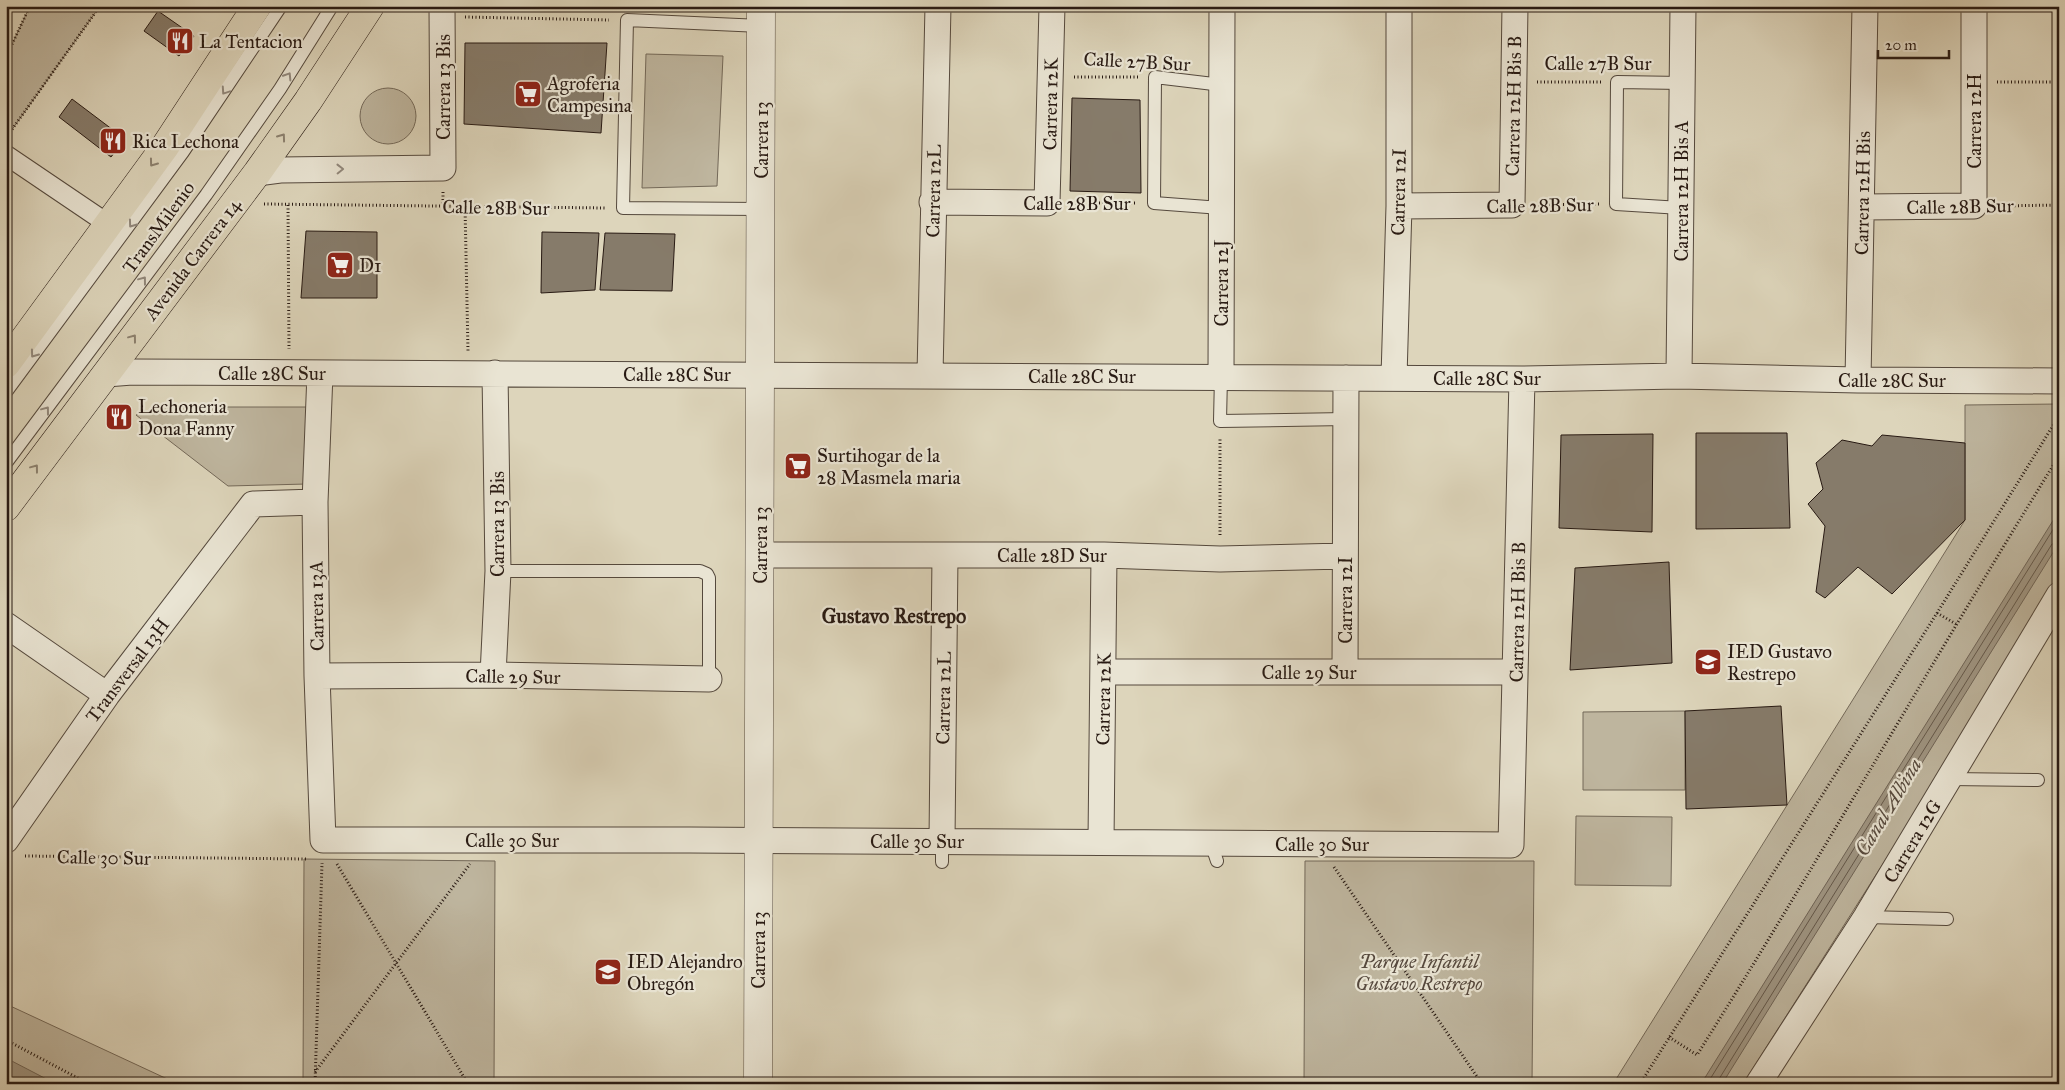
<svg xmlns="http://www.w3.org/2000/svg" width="2065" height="1090" font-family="'IM FELL Great Primer',serif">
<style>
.green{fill:#beb59e;stroke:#736858}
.water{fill:#9f9582;stroke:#6f6456}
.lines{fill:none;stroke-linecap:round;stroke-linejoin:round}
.shore{stroke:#64584a;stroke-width:1}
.building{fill:#867b6a;stroke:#281a13}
.service-casing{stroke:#55493d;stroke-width:14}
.pedestrian-casing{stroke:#55493d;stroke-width:21}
.minor-casing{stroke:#55493d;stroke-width:27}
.tertiary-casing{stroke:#55493d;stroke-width:29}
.primary-casing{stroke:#281a13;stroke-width:29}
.path{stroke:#281a13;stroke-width:3;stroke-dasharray:1 2.5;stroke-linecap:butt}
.service{stroke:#e9e4d3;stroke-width:12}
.pedestrian{stroke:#e9e4d3;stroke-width:19}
.minor{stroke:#e9e4d3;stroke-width:25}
.tertiary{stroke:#e9e4d3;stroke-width:28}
.primary{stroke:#ddd5bb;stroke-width:28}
.oneway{stroke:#92897d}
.oneway2{stroke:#8c816f}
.labels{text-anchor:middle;stroke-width:4.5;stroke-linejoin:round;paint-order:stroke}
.poi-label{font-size:19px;fill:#281a13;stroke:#e9e4d3;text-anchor:start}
.street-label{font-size:19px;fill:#281a13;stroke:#e9e4d3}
.park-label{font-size:19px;font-style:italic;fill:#55483d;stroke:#e9e4d3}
.neighbourhood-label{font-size:20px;font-weight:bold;fill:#281a13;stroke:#e9e4d3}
.water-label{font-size:20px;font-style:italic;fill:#584b3f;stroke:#e9e4d3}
</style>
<rect width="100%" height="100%" fill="#ddd5bb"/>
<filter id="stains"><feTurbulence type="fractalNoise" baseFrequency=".004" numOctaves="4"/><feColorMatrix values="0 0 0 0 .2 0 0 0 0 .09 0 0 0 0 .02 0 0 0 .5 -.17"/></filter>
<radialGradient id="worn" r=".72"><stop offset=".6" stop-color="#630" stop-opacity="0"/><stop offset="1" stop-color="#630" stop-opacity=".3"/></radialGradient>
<!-- green -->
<path class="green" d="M30,6H100L6,138V57Z
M646,54L723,56L717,186L642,188Z
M360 116a28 28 0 1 1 56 0a28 28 0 1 1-56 0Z
M2059,404V575L1921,804L1743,1084H1613L1965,520V405Z
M160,407H310L307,484L228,486L136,415Z
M1685,711V790H1583V712Z
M1576,816L1672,817L1671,886L1575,885Z
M304,859L495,861L494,1084H303Z
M1305,861H1534L1532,1084H1304Z
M6,1004L178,1084H6Z"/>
<!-- water -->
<path class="water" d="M2059,511V543L1722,1084H1701Z
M6,1058L56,1084H23L6,1075Z"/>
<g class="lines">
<!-- shore -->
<path class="shore" d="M1707,1084L2059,520
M1719,1084V1079L2052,544L2059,542"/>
</g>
<!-- building -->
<path class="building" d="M473,6H530V9L472,10Z
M158,11L194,36L179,56L144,31Z
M465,43H607L601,133L464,124Z
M1072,98L1140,100L1141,193L1070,191Z
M72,99L125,139L111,157L59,117Z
M306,231L377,232V298H301Z
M542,232L599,233L595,290L541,293Z
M605,233L675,234L672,291L600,290Z
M1696,433H1787L1790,528L1696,529Z
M1653,434L1652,532L1559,528L1561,435Z
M1882,435L1965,443V520L1892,594L1858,567L1825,598L1816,592L1825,526L1808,504L1823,489L1816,463L1842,440L1872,446Z
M1669,562L1672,663L1570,670L1575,568Z
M1781,706L1787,805L1686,809L1685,711Z"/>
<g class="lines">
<!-- service casing -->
<g class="service-casing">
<path id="service" d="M1221,208L1154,203L1155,77L1222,85
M1681,208L1616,204L1617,82L1682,83
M761,209L623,208L627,20L761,26
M1221,376L1220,421L1346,419
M6,392L183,152L281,6
M6,463L206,195L280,89L332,6
M498,571H700L707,574L709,578V679
M1949,779L2038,780
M1211,843L1217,861
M942,862V841
M1866,917L1947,919"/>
</g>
<!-- pedestrian casing -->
<g class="pedestrian-casing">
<path id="pedestrian" d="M6,155L108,224"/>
</g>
<!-- minor casing -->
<g class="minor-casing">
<path id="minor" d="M257,173L280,170L443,168L442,6
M932,202L1047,203L1052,6
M1399,206L1512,205L1515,6
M1862,207L1974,206V6
M320,373L315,502L317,676L323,840H690L1511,845L1522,379
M106,374L132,372L1522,379L1679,376L1858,380L2059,381
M930,375L938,6
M1221,376L1222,6
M1679,376L1683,6
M1394,377L1399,206V6
M1858,380L1865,6
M759,555H1104L1220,559L1345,556
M6,625L107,695
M1103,672H1515
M1345,672L1346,378
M493,675L498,571L495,373
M317,676L493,675L709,679
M6,840L107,695L253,504L315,502
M942,841L945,555
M1101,842L1104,555
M1758,1084L1866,917L2059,595"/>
</g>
<!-- tertiary casing -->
<g class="tertiary-casing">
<path id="tertiary" d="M758,1084L761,6"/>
</g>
<!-- primary casing -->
<g class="primary-casing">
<path id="primary" d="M6,364L164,148L257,6
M6,507L257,173L308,101L370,6"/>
</g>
<!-- path -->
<path class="path" d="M465,17L609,20
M6,57L30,6
M1074,77H1138
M1537,82H1601
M1997,82H2059
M8,135L100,6
M443,192V206
M1071,203H1137
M264,204L606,208
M288,205L289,349
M1535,205L1599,204
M465,206L468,351
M1997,206L2059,205
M1220,535V439
M1937,613L1956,624
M25,856L307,859
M337,864L468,1084
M1334,867L1482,1084
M1669,1037L1697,1055C1821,858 1936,654 2059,456
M6,1040L89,1084
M315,1072L470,864
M315,1084L322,863
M1640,1084L1937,613L2059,416"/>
<!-- service -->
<use href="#service" class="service"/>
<!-- pedestrian -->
<use href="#pedestrian" class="pedestrian"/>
<!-- minor -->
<use href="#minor" class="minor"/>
<!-- tertiary -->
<use href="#tertiary" class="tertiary"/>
<!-- primary -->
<use href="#primary" class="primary"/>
</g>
<!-- one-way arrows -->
<defs><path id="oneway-chevron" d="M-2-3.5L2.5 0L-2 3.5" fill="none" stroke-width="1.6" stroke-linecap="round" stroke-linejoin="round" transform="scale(1.25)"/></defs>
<g class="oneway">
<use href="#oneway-chevron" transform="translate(288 76) rotate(-58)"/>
<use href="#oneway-chevron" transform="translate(225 91) rotate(124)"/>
<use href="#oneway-chevron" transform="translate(340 169) rotate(-1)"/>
<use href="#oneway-chevron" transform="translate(132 224) rotate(126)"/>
<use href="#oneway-chevron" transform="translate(143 280) rotate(-53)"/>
<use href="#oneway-chevron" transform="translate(34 354) rotate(126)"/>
<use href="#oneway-chevron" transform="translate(46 410) rotate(-53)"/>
</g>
<g class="oneway2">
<use href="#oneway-chevron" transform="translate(282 137) rotate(-54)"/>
<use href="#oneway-chevron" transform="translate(153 163) rotate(126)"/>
<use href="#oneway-chevron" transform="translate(133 338) rotate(-53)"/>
<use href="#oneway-chevron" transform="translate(35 468) rotate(-53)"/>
</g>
<!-- icons -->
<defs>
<g id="restaurant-square" transform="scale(1.4375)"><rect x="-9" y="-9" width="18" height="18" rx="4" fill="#8f2418" stroke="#e9e4d3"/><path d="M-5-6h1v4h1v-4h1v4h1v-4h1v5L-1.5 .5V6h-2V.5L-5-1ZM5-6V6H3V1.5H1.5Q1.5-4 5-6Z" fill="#fff"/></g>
<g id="supermarket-square" transform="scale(1.4375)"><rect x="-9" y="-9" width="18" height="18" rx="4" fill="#8f2418" stroke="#e9e4d3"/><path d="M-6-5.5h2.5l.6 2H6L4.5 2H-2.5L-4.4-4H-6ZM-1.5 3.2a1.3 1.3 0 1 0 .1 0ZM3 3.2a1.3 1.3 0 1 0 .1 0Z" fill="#fff"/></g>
<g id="school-square" transform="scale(1.4375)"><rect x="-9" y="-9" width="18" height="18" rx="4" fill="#8f2418" stroke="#e9e4d3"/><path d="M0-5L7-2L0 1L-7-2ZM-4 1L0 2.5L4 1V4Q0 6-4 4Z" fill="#fff"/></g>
</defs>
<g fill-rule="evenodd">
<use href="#restaurant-square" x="180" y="41"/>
<use href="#supermarket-square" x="528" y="94"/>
<use href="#restaurant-square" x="113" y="141"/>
<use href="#supermarket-square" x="340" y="265"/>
<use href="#restaurant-square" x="119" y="417"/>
<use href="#supermarket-square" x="798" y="466"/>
<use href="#school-square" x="1708" y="662"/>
<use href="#school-square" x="608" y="972"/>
</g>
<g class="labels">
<!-- poi labels -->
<g class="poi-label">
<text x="199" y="48">La Tentacion</text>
<text x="547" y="90">Agroferia<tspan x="547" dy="22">Campesina</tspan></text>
<text x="132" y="148">Rica Lechona</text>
<text x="359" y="272">D1</text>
<text x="138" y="413">Lechoneria<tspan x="138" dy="22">Dona Fanny</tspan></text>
<text x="817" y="462">Surtihogar de la<tspan x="817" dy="22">28 Masmela maria</tspan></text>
<text x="1727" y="658">IED Gustavo<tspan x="1727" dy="22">Restrepo</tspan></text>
<text x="627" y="968">IED Alejandro<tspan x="627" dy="22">Obregón</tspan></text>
</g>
<!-- street labels -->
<g class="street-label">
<text transform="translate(1137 61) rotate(3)" y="7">Calle 27B Sur</text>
<text x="1598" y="70">Calle 27B Sur</text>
<text transform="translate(443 87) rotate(-90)" y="7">Carrera 13 Bis</text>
<text transform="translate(1050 104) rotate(-89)" y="7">Carrera 12K</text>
<text transform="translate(1513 106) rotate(-89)" y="7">Carrera 12H Bis B</text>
<text transform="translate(1974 121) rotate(-90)" y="7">Carrera 12H</text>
<text transform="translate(761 140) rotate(-90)" y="7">Carrera 13</text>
<text transform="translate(933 191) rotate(-89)" y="7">Carrera 12L</text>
<text transform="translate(1681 191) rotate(-90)" y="7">Carrera 12H Bis A</text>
<text transform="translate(1398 192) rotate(-89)" y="7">Carrera 12I</text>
<text transform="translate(1862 193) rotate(-89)" y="7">Carrera 12H Bis</text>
<text x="1077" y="210">Calle 28B Sur</text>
<text transform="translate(1540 205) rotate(-1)" y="7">Calle 28B Sur</text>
<text transform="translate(1960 206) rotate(-1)" y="7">Calle 28B Sur</text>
<text transform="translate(496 207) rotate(1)" y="7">Calle 28B Sur</text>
<text transform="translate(158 227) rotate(-54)" y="7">TransMilenio</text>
<text transform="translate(192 259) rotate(-53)" y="7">Avenida Carrera 14</text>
<text transform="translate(1221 283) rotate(-90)" y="7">Carrera 12J</text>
<text x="272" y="380">Calle 28C Sur</text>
<text x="677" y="381">Calle 28C Sur</text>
<text x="1082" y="383">Calle 28C Sur</text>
<text x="1487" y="385">Calle 28C Sur</text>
<text x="1892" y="387">Calle 28C Sur</text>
<text transform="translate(497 524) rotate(-90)" y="7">Carrera 13 Bis</text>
<text transform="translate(760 545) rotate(-90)" y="7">Carrera 13</text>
<text x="1052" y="562">Calle 28D Sur</text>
<text transform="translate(1345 600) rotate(-90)" y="7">Carrera 12I</text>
<text transform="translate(316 606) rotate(-91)" y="7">Carrera 13A</text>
<text transform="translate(1517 612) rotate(-89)" y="7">Carrera 12H Bis B</text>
<text transform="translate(127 670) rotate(-53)" y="7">Transversal 13H</text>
<text x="1309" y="679">Calle 29 Sur</text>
<text transform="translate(513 676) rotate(1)" y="7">Calle 29 Sur</text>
<text transform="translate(943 698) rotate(-89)" y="7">Carrera 12L</text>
<text transform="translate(1103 699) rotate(-89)" y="7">Carrera 12K</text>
<text x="512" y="847">Calle 30 Sur</text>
<text x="917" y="848">Calle 30 Sur</text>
<text transform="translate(1912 841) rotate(-59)" y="7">Carrera 12G</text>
<text x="1322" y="851">Calle 30 Sur</text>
<text transform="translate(104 857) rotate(1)" y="7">Calle 30 Sur</text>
<text transform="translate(758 950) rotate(-90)" y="7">Carrera 13</text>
</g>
<!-- park labels -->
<g class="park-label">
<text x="1419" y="968">Parque Infantil<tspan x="1419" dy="22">Gustavo Restrepo</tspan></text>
</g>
<!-- neighbourhood labels -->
<g class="neighbourhood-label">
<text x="894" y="623">Gustavo Restrepo</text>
</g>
<!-- water labels -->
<g class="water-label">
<text transform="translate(1888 807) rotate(-59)" y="7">Canal Albina</text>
</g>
</g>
<!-- margin -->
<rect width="2065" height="1090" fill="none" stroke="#ddd5bb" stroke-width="25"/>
<rect x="8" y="8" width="2050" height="1075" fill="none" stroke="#281a13" stroke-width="2.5"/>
<rect x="12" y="12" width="2040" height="1065" fill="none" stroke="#281a13"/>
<!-- scale -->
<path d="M1878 50v8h71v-8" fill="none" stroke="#281a13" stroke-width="2.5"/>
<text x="1885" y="50" font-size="15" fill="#281a13" stroke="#e9e4d3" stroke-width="4" paint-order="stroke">20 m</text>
<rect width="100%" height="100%" filter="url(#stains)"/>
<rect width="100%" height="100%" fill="url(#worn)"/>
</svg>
